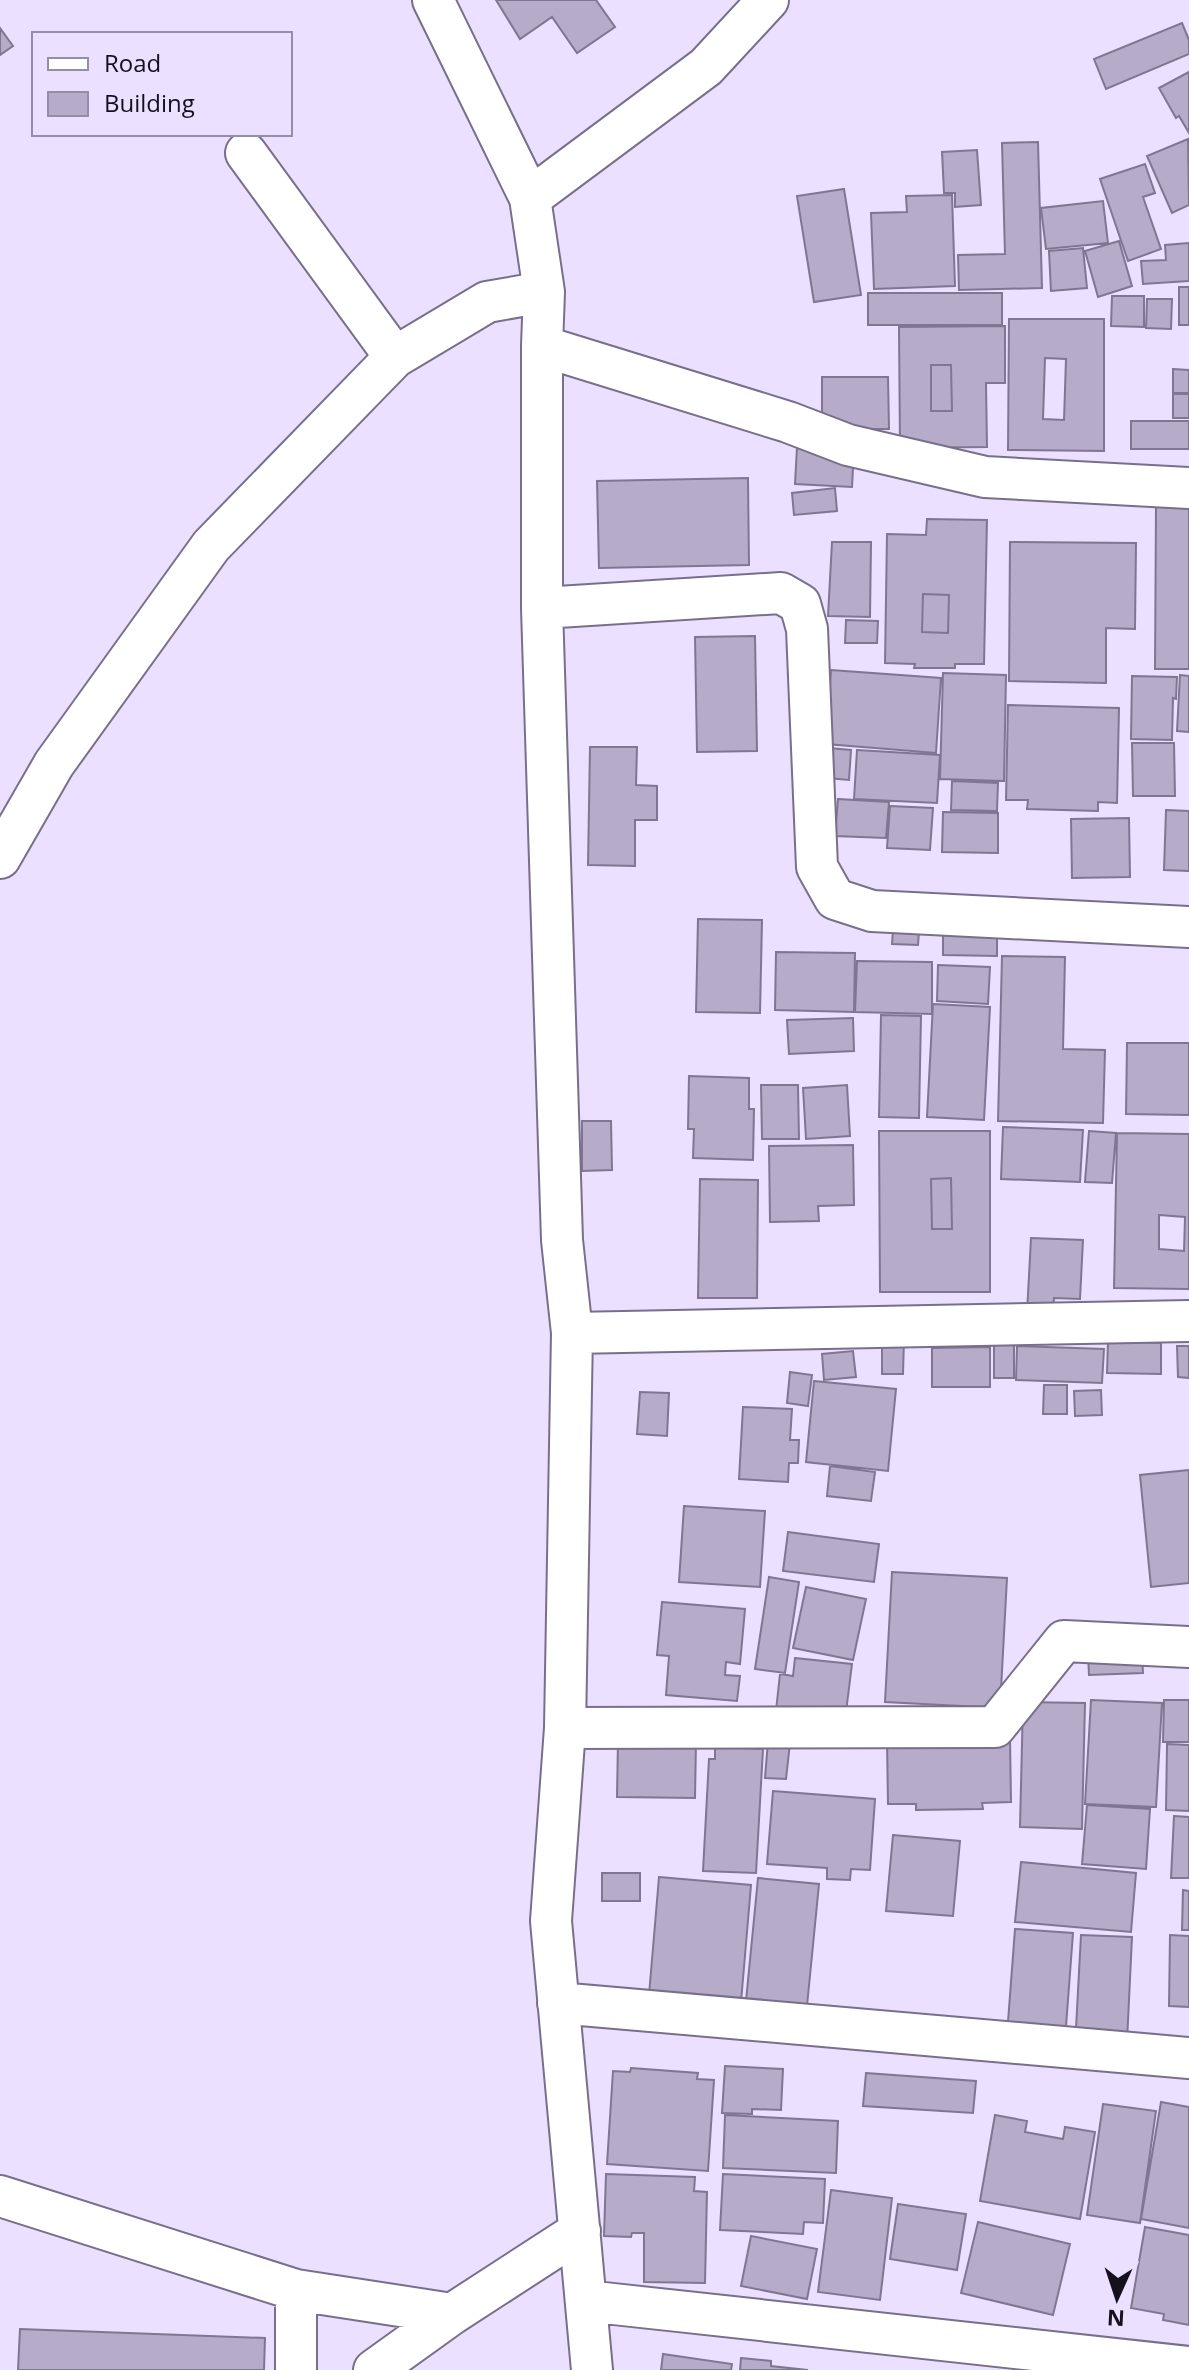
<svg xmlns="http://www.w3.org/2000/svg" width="1189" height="2370" font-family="'Open Sans',sans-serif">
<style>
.building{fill:#b6abc8;stroke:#817692;stroke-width:2;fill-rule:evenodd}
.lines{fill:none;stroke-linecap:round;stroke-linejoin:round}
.minor-casing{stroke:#796f8a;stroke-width:44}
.minor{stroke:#fff;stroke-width:40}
</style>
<rect width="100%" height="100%" fill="#ebe0ff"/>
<!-- building -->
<path class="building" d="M496,0H596L615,27L577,53L552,17L520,39Z
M1182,23L1189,40V54L1106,89L1094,59Z
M0,28L13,46L0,55Z
M1189,72V133L1179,116L1176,118L1159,88Z
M1188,139L1189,205L1172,213L1147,156Z
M1038,142L1042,288L959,290L958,255L1005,254L1002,143Z
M977,150L981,205L955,207V193H944L942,152Z
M1145,164L1155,193L1143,197L1161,249L1128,261L1100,179Z
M844,189L861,295L814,302L797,196Z
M952,195L955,286L874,289L871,213L907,212L906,196Z
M1103,201L1108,243L1046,249L1041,208Z
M1119,241L1132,286L1098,297L1085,251Z
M1189,243V281L1143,284L1141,261L1166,260L1165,245Z
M1083,248L1087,288L1051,291L1049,251Z
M1179,287H1189V325H1179Z
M868,293H1002V325H868Z
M1112,296H1144V327L1111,326Z
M1147,299H1172L1171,329L1146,328Z
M1009,319H1104V451L1008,450ZM1045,358L1066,359L1064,420L1043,419Z
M1005,326V383H986L987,447L900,448L899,327ZM931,365H951L952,411H931Z
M931,365H951L952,411H931Z
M1173,369L1189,370V393H1173Z
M822,377H888L889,429H822Z
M1173,394H1189V418H1173Z
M1131,421H1189V449H1131Z
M797,447L854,450L852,487L795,484Z
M748,478L749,565L599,568L597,481Z
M835,488L837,511L794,515L792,493Z
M1156,507H1189V669H1155Z
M927,519L987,520L984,664H955V668H914L915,664L885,663L887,534L926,535ZM923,594L949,595L948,633L922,632Z
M832,542H871L870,617L828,616Z
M1010,542L1136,543L1135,629L1106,628V683L1009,681Z
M923,594L949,595L948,633L922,632Z
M846,620L878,621L877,643H845Z
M755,636L757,751L697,752L695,637Z
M831,670L941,678L936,753L826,744Z
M943,673L1006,675L1004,781L940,779Z
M1180,675L1189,676V732L1177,731Z
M1132,676L1177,677L1176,699L1173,698L1172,740L1131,739Z
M1008,705L1119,708L1117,803L1098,802V811L1027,809L1028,800H1006Z
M1132,743H1174L1175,796H1133Z
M590,747H637L636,785L657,786V820H635V866L588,865Z
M829,748L851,750L849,780L827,778Z
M857,750L940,755L937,803L854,799Z
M952,781L998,783L997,811L951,810Z
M838,799L889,802L886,838L835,836Z
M890,806L933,808L930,850L887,848Z
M1166,810L1189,811V871L1164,870Z
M943,812L998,813V853L942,852Z
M1129,818L1130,877L1072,878L1071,819Z
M894,917L920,918L918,945L892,944Z
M698,919L762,920L760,1013L696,1012Z
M997,928V956L943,955V929Z
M776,952L855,953L854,1012L775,1010Z
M1002,956L1065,957L1063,1049L1105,1050L1103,1123L998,1121Z
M857,961L932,962V1014L855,1012Z
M938,965L990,967L988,1004L937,1001Z
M933,1004L990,1007L984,1120L927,1117Z
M881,1015L921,1016L919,1118L879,1117Z
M853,1018L854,1051L789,1054L787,1020Z
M1127,1043H1189V1115L1126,1114Z
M689,1076L749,1078V1109H754L753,1160L693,1158L694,1129H688Z
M761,1085H798L799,1139H762Z
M847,1085L850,1136L806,1139L803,1088Z
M582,1121H611L612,1170L582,1171Z
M1003,1127L1083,1130L1080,1182L1001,1179Z
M879,1131H990V1292H880ZM951,1178L952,1229H932L931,1179Z
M1089,1131L1116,1133L1112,1183L1085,1182Z
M1117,1133L1189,1134V1289L1114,1288ZM1159,1215L1185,1217L1184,1251L1159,1249Z
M853,1145L854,1205L818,1206L819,1221L770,1222L769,1146Z
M951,1178L952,1229H932L931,1179Z
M700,1179L758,1180L757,1298H698Z
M1031,1238L1083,1240L1080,1299L1054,1298L1053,1314L1027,1313Z
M882,1339H904L903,1374H882Z
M1108,1341L1161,1343V1374L1107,1373Z
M994,1343H1014V1378H994Z
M1017,1346L1104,1349L1102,1383L1016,1380Z
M1177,1346H1189V1378L1178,1377Z
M990,1347V1387H932V1348Z
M853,1351L856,1377L824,1380L822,1354Z
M790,1372L812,1375L808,1406L787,1403Z
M814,1381L896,1389L888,1471L806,1462Z
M1044,1385H1067V1414H1043Z
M1101,1390L1102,1415L1075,1416L1074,1391Z
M640,1392L669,1393L667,1436L637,1434Z
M743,1407L792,1409L790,1440H799L798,1463H789L788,1482L739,1479Z
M830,1466L875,1472L871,1501L827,1496Z
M1189,1470V1583L1151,1587L1140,1475Z
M684,1506L765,1511L760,1587L679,1582Z
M788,1532L879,1544L874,1582L783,1571Z
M892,1572L1007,1578L1000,1708L885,1702Z
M769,1577L799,1582L785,1673L755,1669Z
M806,1587L866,1599L853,1660L793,1648Z
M662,1602L745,1609L740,1664L726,1662L725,1675L740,1676L737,1701L666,1695L669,1656L657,1655Z
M1142,1654L1143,1673L1089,1675L1088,1655Z
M795,1658L852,1664L845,1720L776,1711L780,1674L793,1676Z
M1091,1700L1162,1703L1156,1807L1085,1804Z
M1164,1700H1189V1742H1163Z
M1023,1702L1085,1703L1082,1829L1020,1827Z
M1010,1738L1011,1802L982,1803L983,1809L916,1810V1804H888L887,1740Z
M618,1740L696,1741L695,1798L617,1797Z
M768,1741L790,1743L786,1779L765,1778Z
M1167,1744L1189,1745V1811L1166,1810Z
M715,1747L763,1749L756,1873L703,1871L709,1759H715Z
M773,1791L875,1799L870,1870L851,1869L850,1880L827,1879V1868L767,1864Z
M1087,1805L1150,1809L1146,1869L1082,1864Z
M1174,1816L1189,1817V1878H1171Z
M893,1835L960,1841L953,1916L886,1911Z
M1021,1862L1136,1873L1131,1932L1015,1922Z
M602,1873H640V1901H602Z
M659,1877L751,1885L741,2002L649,1995Z
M758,1878L819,1884L807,2006L746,2001Z
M1183,1890L1189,1891V1930H1182Z
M1015,1929L1073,1933L1065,2040L1007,2035Z
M1081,1935L1132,1937L1127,2042L1075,2047Z
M1170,1935L1189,1936V2007L1169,2006Z
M725,2066L783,2069L781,2110L752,2109V2114L722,2113Z
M631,2068L698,2073L697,2079L714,2080L708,2171L607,2164L613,2071L630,2072Z
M866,2073L976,2081L973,2113L863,2106Z
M1161,2102L1189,2107V2228L1141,2219Z
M1103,2104L1156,2111L1140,2223L1087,2215Z
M725,2115L838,2121L836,2173L723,2168Z
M995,2115L1027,2121L1025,2132L1063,2139L1065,2127L1095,2132L1080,2219L980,2201Z
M606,2174L695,2177L694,2191L707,2192L705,2283L644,2282V2233H632L631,2237L604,2236Z
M723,2174L825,2179L823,2223L804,2222L803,2234L720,2230Z
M831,2190L892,2198L880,2300L818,2292Z
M898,2204L966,2214L957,2270L890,2259Z
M978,2222L1070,2244L1053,2315L961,2293Z
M1145,2227L1189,2235V2325L1163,2320L1164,2314L1131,2308Z
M751,2236L817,2249L807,2299L741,2286Z
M20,2329L265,2338L264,2370H18Z
M663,2354L732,2364L731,2370H661Z
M741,2358L771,2361V2366L808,2370H740Z"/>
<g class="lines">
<!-- minor casing -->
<g class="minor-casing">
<path id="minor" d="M433,0L530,198L544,292L542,346L788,422L848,445L985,477L1189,488
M246,153L395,357
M530,198L706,67L768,0
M542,346V608L562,1240L572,1333L565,1728L551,1921L592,2370
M542,608L781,593L800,604L807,629L817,867L835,899L872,911L1189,927
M0,858L54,764L211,546L395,357L487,302L544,292
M572,1333L1189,1321
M565,1728L995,1727L1064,1641L1189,1647
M558,2003L1189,2058
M0,2196L296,2290L452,2314L580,2231
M296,2290V2370
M586,2301L1189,2367
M374,2370L452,2314"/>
</g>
<!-- minor -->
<use href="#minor" class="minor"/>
</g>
<!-- legend -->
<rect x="32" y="32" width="260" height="104" fill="#ebe0ff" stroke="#958da4" stroke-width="2"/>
<rect x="48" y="58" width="40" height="12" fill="#ffffff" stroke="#958da4" stroke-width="2"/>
<text x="104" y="72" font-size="24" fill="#15111c">Road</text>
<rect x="48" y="92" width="40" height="24" fill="#b6abc8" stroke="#958da4" stroke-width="2"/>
<text x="104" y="112" font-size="24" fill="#15111c">Building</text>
<!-- north arrow -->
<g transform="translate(1117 2298) rotate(183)" stroke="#ebe0ff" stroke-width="6" paint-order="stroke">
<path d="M0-6L14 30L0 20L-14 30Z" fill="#15111c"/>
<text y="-12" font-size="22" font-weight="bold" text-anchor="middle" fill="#15111c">N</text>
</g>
</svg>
